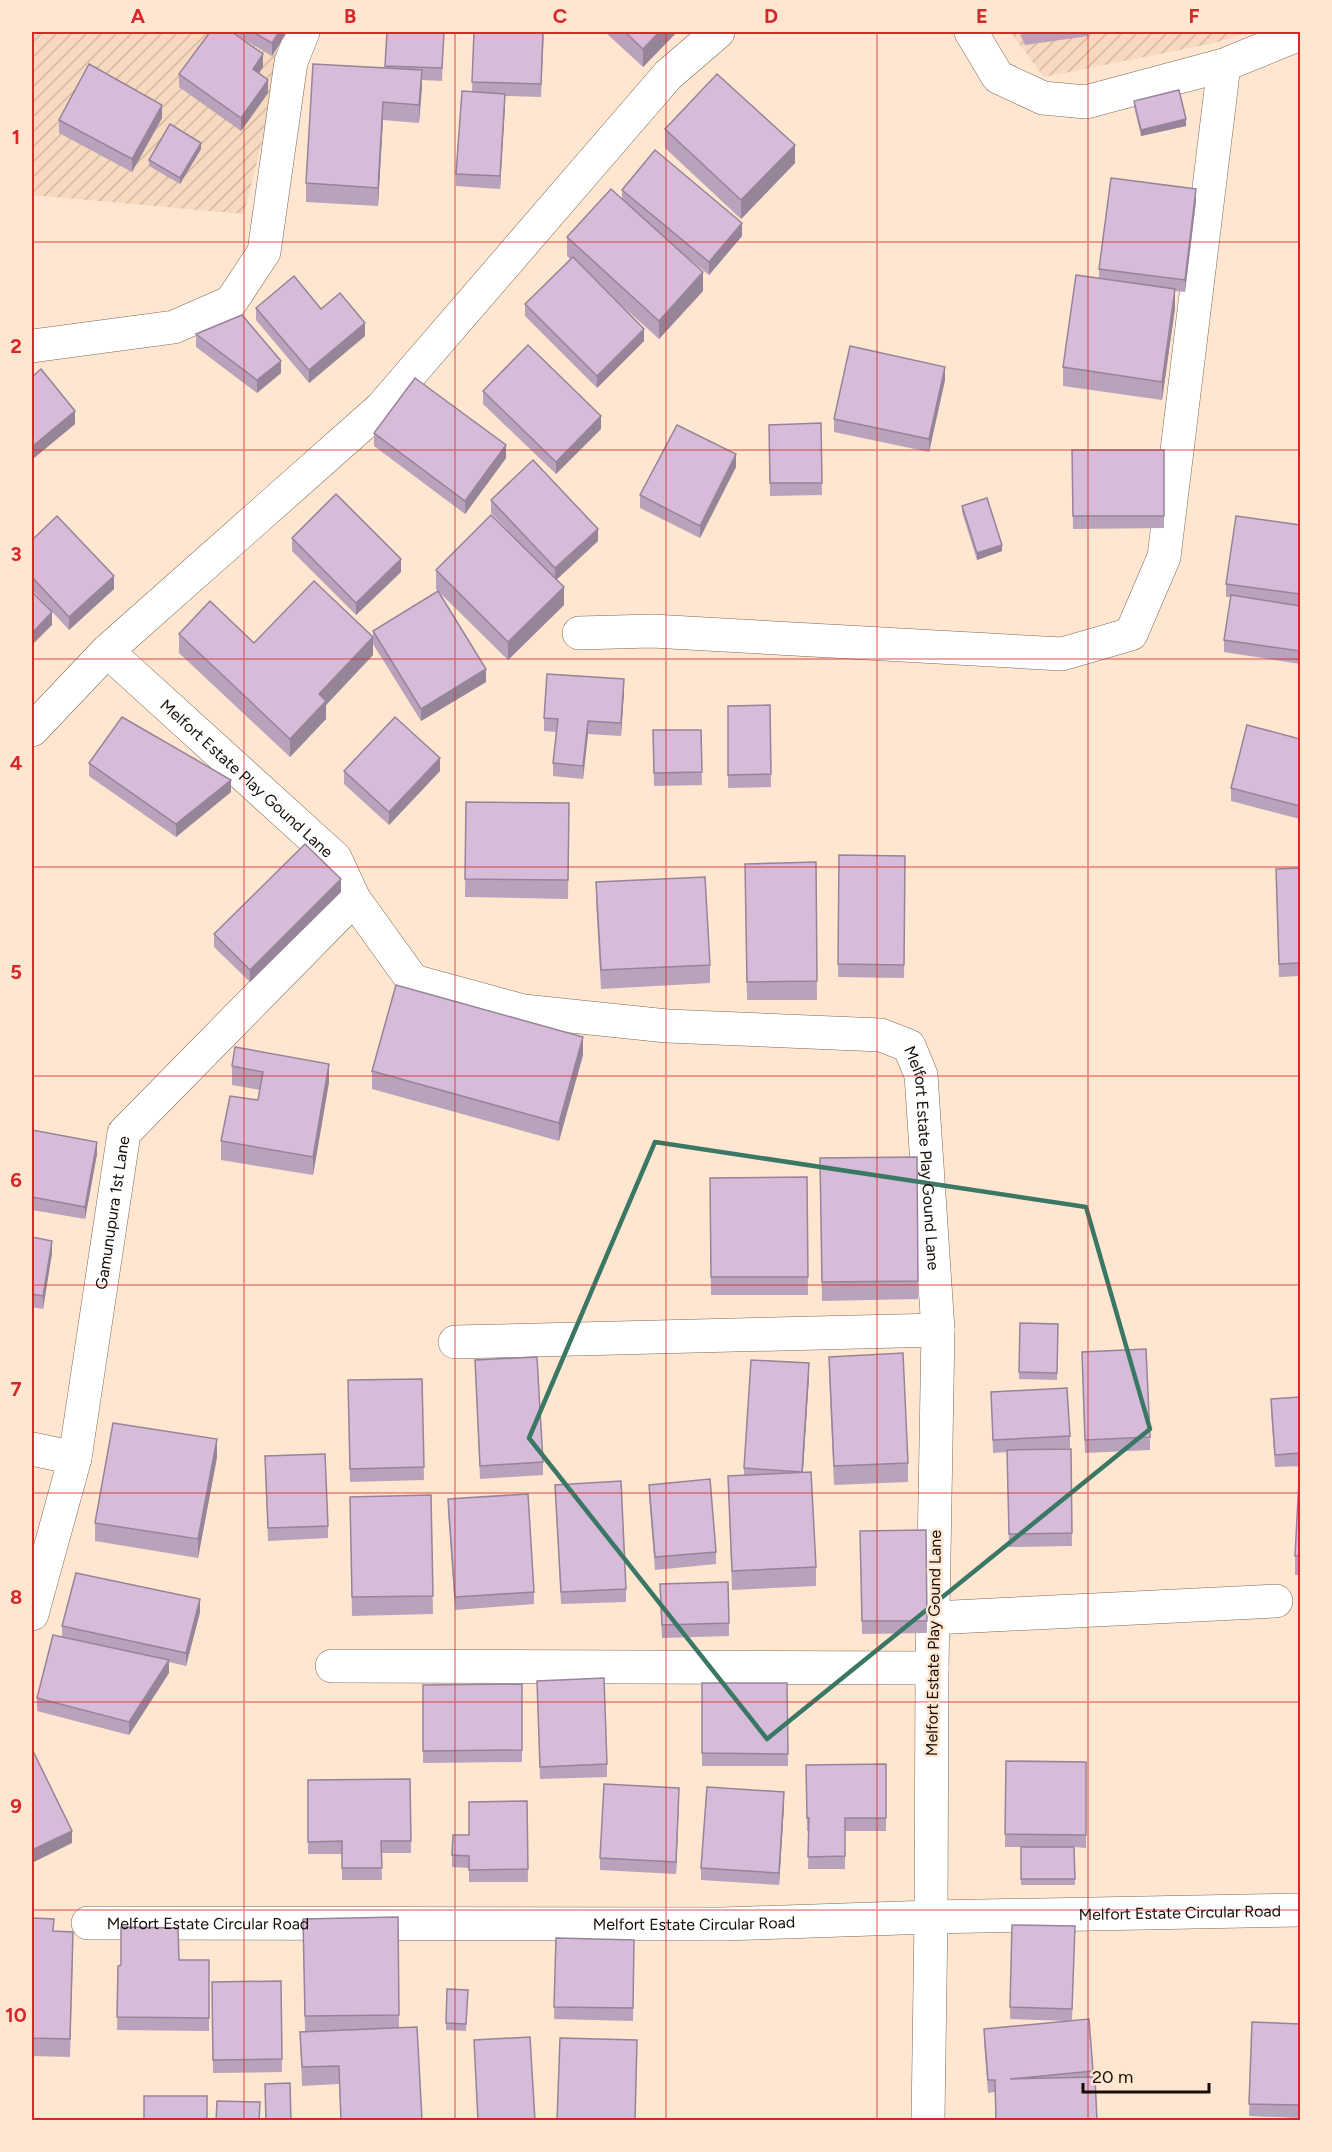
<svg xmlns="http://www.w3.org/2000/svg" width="1332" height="2152" font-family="Figtree,sans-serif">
<defs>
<pattern id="industrial-furrows" width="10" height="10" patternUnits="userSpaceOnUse" patternTransform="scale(1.5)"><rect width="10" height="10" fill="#f6d9be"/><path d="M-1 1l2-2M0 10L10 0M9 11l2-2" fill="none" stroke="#d2b9a2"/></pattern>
</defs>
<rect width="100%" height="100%" fill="#fee6d1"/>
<g fill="url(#industrial-furrows)">
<path d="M32,32H289L244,214L32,195Z"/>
<path d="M1010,32H1249L1214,43L1044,77Z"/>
</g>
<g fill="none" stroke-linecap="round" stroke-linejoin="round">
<g stroke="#7d6856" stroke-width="34">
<g id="minor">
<path d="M971,32L998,77L1043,98L1086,102L1224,65L1300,34"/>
<path d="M32,346L174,327L231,302L264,252L291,62L303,32"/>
<path d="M579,633L652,631L1062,654L1131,634L1164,557L1224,65"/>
<path id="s1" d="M107,651L335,858L354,899L413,981L523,1011L667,1026L881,1035L909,1046L921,1075L938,1330L932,1668L931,1917L928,2120"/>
<path d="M32,730L107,651L381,408L668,75L718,32"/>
<path d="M455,1342L938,1330"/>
<path d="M32,1449L75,1458"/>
<path id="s2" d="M32,1614L75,1458L124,1133L354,899"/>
<path d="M933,1618L1276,1601"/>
<path d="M332,1666L932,1668"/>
<path id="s3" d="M88,1923L723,1924L931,1917L1300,1910"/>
</g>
</g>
<use href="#minor" stroke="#fff" stroke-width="33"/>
</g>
<g fill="#b9a2bb">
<path d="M232,32H287L272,56Z"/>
<path d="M387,32H444L442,81L422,80L419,123L383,120L378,206L306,202V183L385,68Z"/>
<path d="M474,32H544L541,97L505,96L500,189L456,186V174L472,92Z"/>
<path d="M605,32H677L643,67Z"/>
<path d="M1019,32H1088V36L1025,45Z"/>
<path d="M263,67L259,73L268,93L241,131L179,87V74Z"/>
<path d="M1134,101L1186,126L1141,136L1134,107Z"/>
<path d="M162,118L132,172L59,133V120Z"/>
<path d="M665,129L795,163L741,219L665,148Z"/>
<path d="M201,149L180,184L149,166V160Z"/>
<path d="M622,190L742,236L709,275L682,253L703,291L659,339L619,303L644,341L597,388L525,316V304L570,259L567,256V237L622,198Z"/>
<path d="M1196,201L1185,292L1175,291V308L1162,400L1063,386V367L1099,279V269Z"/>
<path d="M256,308L321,309L365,336L309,383L256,320Z"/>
<path d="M196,334L281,373L257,393L196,347Z"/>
<path d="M32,377L75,424L34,458L32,456Z"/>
<path d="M945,380L929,452L834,432V419Z"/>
<path d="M483,391L601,429L556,474L483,404Z"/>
<path d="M821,423L822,495L770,496L769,425Z"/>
<path d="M374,433L506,458L465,514L374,446Z"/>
<path d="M1072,450H1164V528L1073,529Z"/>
<path d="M736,467L700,538L640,508V495Z"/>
<path d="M491,500L598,541L556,580L564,605L508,660L436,589V570L514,537L491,513Z"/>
<path d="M962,506L1002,551L977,560L962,512Z"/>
<path d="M1300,525V664L1224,652V640L1231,597H1226V584Z"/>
<path d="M292,538L401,572L356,615L292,551Z"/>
<path d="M32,540L114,589L69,630L32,590Z"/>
<path d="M373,631L486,682L421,721L373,644V655L326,705V719L290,757L179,653V634L254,643L373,637Z"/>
<path d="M624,691L621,736L588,734L583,779L553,776V763L556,732L544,731V718Z"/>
<path d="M770,705L771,787L728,788V706Z"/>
<path d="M653,730H701L702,785L654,786Z"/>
<path d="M1300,739V819L1231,801V788Z"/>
<path d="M89,763L231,792L176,837L89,776Z"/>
<path d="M344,771H440L389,825L344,784Z"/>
<path d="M466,802L569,803L568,899L465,897Z"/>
<path d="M839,855L905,856L904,978L838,977Z"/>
<path d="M816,862L817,1000H747L745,864Z"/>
<path d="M1300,868V976L1279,977L1276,869Z"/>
<path d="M596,882L710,965V983L601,989L596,901Z"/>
<path d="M341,892L250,982L214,947V934Z"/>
<path d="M583,1055L559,1141L372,1089V1071Z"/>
<path d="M232,1066L329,1082L313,1175L221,1160V1141L258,1100L260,1090L232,1085Z"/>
<path d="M32,1130L97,1154L85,1219L32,1210Z"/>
<path d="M917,1157L918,1299L822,1301L820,1158Z"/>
<path d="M807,1177L808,1295H711L710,1178Z"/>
<path d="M32,1237L52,1253L43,1309L32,1307Z"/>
<path d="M1020,1323L1058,1324L1057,1380L1019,1379Z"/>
<path d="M1082,1352L1150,1437V1450L1085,1453Z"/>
<path d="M829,1357L908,1463V1482L834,1485L829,1375Z"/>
<path d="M475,1360L543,1462V1475L480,1479Z"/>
<path d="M809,1376L803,1472L816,1567V1586L732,1590L728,1476L744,1475V1468Z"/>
<path d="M422,1379L424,1480L350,1482L348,1380Z"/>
<path d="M991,1392L1070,1436V1448L1051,1449H1071L1072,1546L1009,1547L1007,1452L993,1453Z"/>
<path d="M1300,1397V1575H1295V1556L1300,1466L1275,1467L1271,1411V1399Z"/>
<path d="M265,1456L328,1526V1538L268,1541Z"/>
<path d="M217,1457L198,1558L95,1541V1523Z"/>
<path d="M555,1485L626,1589V1602L561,1604Z"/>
<path d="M649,1485L716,1552V1564L655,1570L649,1497Z"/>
<path d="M431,1495L433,1614L352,1616L350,1497Z"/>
<path d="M448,1499L534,1592V1604L455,1610L448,1511Z"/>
<path d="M926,1530L927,1633L862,1634L860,1531Z"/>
<path d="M660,1596L729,1623V1636L662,1638Z"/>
<path d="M200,1612L186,1666L169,1662V1673L129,1735L37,1711V1698L62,1637V1626Z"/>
<path d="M537,1681L607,1764V1777L540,1779Z"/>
<path d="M702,1683H787L788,1766H702Z"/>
<path d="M522,1684V1762L423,1763V1685Z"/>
<path d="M1006,1761L1086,1762V1848L1074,1847L1075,1885H1021V1847H1071H1005Z"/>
<path d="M886,1764V1831H845V1869H808L809,1831H807L806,1765Z"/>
<path d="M410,1779L411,1853H381L382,1880H342V1854H308V1780Z"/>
<path d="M679,1800L676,1874L600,1870V1858Z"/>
<path d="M527,1801L528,1882H469V1868L452,1867V1855L469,1835Z"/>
<path d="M784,1805L779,1885L701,1880V1868Z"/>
<path d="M398,1917L399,2028L417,2027L422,2121H341L339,2084L302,2086L300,2032H305L303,1919Z"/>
<path d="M32,1918L54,1931L73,1950L70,2057L32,2056Z"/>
<path d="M1012,1925L1075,1926L1072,2021L1093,2071V2077L988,2093L984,2042V2029L1068,2021L1010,2019Z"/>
<path d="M556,1938L634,1940L633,2021L554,2019Z"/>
<path d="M179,1960H209V2031L117,2030L118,1966Z"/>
<path d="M281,1981L282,2072L213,2073L212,1982Z"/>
<path d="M468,1990L466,2031L446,2030V2023Z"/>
<path d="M1252,2022L1300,2024V2118L1249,2116Z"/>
</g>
<g fill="#968499">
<path d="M279,32H287L272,56V43Z"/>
<path d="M659,32H677L643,67V49Z"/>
<path d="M263,54V67L253,82V69Z"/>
<path d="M422,70V88L419,123V105Z"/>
<path d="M268,80V93L241,131V118Z"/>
<path d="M505,94V107L500,189V176Z"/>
<path d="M383,102V120L378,206V188Z"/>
<path d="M162,105V118L132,172V159Z"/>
<path d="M1186,119V126L1141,136V130Z"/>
<path d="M201,143V149L180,184V178Z"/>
<path d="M795,145V163L741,219V200Z"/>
<path d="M1196,189V201L1185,292V280Z"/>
<path d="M742,223V236L709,275V262Z"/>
<path d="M703,272V291L659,339V321Z"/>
<path d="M1175,289V308L1162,400V382Z"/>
<path d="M365,323V336L309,383V370Z"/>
<path d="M644,329V341L597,388V376Z"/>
<path d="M281,361V373L257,393V380Z"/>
<path d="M945,367V380L929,452V439Z"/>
<path d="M75,411V424L34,458V445Z"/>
<path d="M601,416V429L556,474V462Z"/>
<path d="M506,445V458L465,514V501Z"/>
<path d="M736,454V467L700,538V526Z"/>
<path d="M598,529V541L555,581V568Z"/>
<path d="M1002,545V551L977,560V553Z"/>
<path d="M401,559V572L356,615V603Z"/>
<path d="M114,576V589L69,630V617Z"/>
<path d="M564,587V605L508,660V642Z"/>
<path d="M52,612V625L32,645V633Z"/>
<path d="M373,637V655L326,705V719L290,757V739L319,694Z"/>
<path d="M486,669V682L421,721V709Z"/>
<path d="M624,679V691L621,736V723Z"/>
<path d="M588,721V734L583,779V766Z"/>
<path d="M440,758V771L389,825V812Z"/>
<path d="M231,780V792L176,837V824Z"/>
<path d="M341,879V892L250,982V970Z"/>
<path d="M583,1037V1055L559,1141V1123Z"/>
<path d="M329,1064V1082L313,1175V1157Z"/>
<path d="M97,1142V1154L85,1219V1207Z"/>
<path d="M52,1241V1253L43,1309V1296Z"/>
<path d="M809,1363V1376L802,1485V1472Z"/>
<path d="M217,1439V1457L198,1558V1539Z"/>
<path d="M200,1599V1612L186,1666V1653Z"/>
<path d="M169,1660V1673L129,1735V1722Z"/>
<path d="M679,1788V1800L676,1874V1862Z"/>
<path d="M784,1792V1805L779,1885V1873Z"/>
<path d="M72,1831V1843L32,1863V1850Z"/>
</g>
<g fill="#d7bcda" stroke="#968499" stroke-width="1.5">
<path d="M210,32H232L263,54L253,69L268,80L241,118L179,74Z"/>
<path d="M253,32H279L272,43Z"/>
<path d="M387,32H444L442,68L385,66Z"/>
<path d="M474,32H543L541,84L472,82Z"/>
<path d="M625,32H659L643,49Z"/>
<path d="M89,64L162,105L132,159L59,120Z"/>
<path d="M313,64L422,70L419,105L383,102L378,188L306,183Z"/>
<path d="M717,74L795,145L741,200L665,129Z"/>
<path d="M1179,90L1186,119L1141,130L1134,101Z"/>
<path d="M462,91L505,94L500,176L456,174Z"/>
<path d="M170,124L201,143L180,178L149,160Z"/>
<path d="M655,150L742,223L709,262L622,190Z"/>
<path d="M1111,178L1196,189L1185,280L1099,269Z"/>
<path d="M611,189L703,272L659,321L567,237Z"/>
<path d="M573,257L644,329L597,376L525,304Z"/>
<path d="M1076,275L1175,289L1162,382L1063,367Z"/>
<path d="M294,276L321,309L340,293L365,323L309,370L256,308Z"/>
<path d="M242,315L281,361L257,380L196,334Z"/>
<path d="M528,345L601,416L556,462L483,391Z"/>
<path d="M850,346L945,367L929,439L834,419Z"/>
<path d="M41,369L75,411L34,445L32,443V377Z"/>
<path d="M415,378L506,445L465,501L374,433Z"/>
<path d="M821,423L822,483H770L769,425Z"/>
<path d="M677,425L736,454L700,526L640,495Z"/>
<path d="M1072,450H1164V516H1073Z"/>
<path d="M533,460L598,529L555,568L491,500Z"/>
<path d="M336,494L401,559L356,603L292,538Z"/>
<path d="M987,498L1002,545L977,553L962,506Z"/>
<path d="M491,515L564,587L508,642L436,570Z"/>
<path d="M57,516L114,576L69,617L32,577V540Z"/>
<path d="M1236,516L1300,525V594L1226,584Z"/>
<path d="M314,581L373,637L319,694L326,701L290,739L179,634L210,601L254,643Z"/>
<path d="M438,591L486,669L421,709L373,631Z"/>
<path d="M32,592L52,612L32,633Z"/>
<path d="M1231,595L1300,606V651L1224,640Z"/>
<path d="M547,674L624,679L621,723L588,721L583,766L553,763L558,719L544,718Z"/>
<path d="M770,705L771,774L728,775V706Z"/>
<path d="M122,717L231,780L176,824L89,763Z"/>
<path d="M395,717L440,758L389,812L344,771Z"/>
<path d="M1247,725L1300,739V806L1231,788Z"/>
<path d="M653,730H701L702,772L654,773Z"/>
<path d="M466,802L569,803L568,880L465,879Z"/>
<path d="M305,844L341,879L250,970L214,934Z"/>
<path d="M839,855L905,856L904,965L838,964Z"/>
<path d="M816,862L817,981L747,982L745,864Z"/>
<path d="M1300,868V963L1279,964L1276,869Z"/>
<path d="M705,877L710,965L601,970L596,882Z"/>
<path d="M396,985L583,1037L559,1123L372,1071Z"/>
<path d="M235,1047L329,1064L313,1157L221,1141L230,1096L258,1100L263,1072L232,1066Z"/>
<path d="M32,1130L97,1142L85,1207L32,1197Z"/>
<path d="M917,1157L918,1281L822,1282L820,1158Z"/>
<path d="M807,1177L808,1277H711L710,1178Z"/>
<path d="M32,1237L52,1241L43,1296L32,1294Z"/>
<path d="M1020,1323L1058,1324L1057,1373L1019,1372Z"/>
<path d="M1146,1349L1150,1437L1085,1440L1082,1352Z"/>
<path d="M903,1353L908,1463L834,1466L829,1357Z"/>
<path d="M537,1357L543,1462L480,1466L475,1360Z"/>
<path d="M751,1360L809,1363L802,1472L744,1468Z"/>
<path d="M422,1379L424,1467L350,1469L348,1380Z"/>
<path d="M1067,1388L1070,1436L993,1440L991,1392Z"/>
<path d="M1300,1397V1453L1275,1455L1271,1399Z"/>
<path d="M113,1423L217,1439L198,1539L95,1523Z"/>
<path d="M1071,1449L1072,1533L1009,1534L1007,1450Z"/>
<path d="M325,1454L328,1526L268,1528L265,1456Z"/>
<path d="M1300,1461V1556H1295Z"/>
<path d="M811,1472L816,1567L732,1571L728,1476Z"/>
<path d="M710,1479L716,1552L655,1557L649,1485Z"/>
<path d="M621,1481L626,1589L561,1592L555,1485Z"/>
<path d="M528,1494L534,1592L455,1597L448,1499Z"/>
<path d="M431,1495L433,1596L352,1597L350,1497Z"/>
<path d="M926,1530L927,1621H862L860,1531Z"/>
<path d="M76,1573L200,1599L186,1653L62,1626Z"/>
<path d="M728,1582L729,1623L662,1625L660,1584Z"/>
<path d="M53,1635L169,1660L129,1722L37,1698Z"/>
<path d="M604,1678L607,1764L540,1767L537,1681Z"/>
<path d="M702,1683H787L788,1754L702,1753Z"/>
<path d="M522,1684V1750L423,1751V1685Z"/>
<path d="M32,1749L72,1831L32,1850Z"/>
<path d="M1006,1761L1086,1762V1835L1005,1834Z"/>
<path d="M886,1764V1818H845V1856L808,1857L809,1818H807L806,1765Z"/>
<path d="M410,1779L411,1841H381L382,1868H342V1841L308,1842V1780Z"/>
<path d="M604,1784L679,1788L676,1862L600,1858Z"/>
<path d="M707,1787L784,1792L779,1873L701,1868Z"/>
<path d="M527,1801L528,1869L469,1870V1856L452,1855L453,1835H469V1802Z"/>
<path d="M1021,1847H1074L1075,1879H1021Z"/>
<path d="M398,1917L399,2015L305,2016L303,1919Z"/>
<path d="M32,1918L54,1919L53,1931L73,1932L70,2039L32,2038Z"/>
<path d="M1012,1925L1075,1926L1072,2009L1010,2007Z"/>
<path d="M121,1927L178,1928L179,1960H209V2018L117,2017L118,1966L121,1965Z"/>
<path d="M556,1938L634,1940L633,2008L554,2007Z"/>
<path d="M281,1981L282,2059L213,2060L212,1982Z"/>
<path d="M447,1989L468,1990L466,2024L446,2023Z"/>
<path d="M1089,2019L1093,2071L1010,2079L1095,2077L1097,2121H996L995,2080H988L984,2029Z"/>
<path d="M1252,2022L1300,2024V2105L1249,2104Z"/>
<path d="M417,2027L422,2120L341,2121L339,2066L302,2067L300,2032Z"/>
<path d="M530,2037L535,2121H478L474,2040Z"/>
<path d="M560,2038L637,2040L635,2121H557Z"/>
<path d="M290,2083L291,2121H266L265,2084Z"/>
<rect x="144" y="2096" width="63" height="25"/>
<path d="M217,2101L260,2102L259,2121H216Z"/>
</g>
<path fill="none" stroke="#3a7865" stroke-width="4.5" stroke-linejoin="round" d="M655,1142L1086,1207L1150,1429L767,1739L529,1438Z"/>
<path fill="none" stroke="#d62828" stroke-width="1.5" stroke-opacity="0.55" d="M244,32V2120M455,32V2120M666,32V2120M877,32V2120M1088,32V2120M32,242H1300M32,450H1300M32,659H1300M32,867H1300M32,1076H1300M32,1285H1300M32,1493H1300M32,1702H1300M32,1910H1300"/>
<g text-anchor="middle" stroke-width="5" stroke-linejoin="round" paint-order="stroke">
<g font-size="16" fill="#160e07" stroke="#fee6d1">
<text dy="6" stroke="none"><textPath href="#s1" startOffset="189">Melfort Estate Play Gound Lane</textPath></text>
<text dy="6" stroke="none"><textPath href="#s1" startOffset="1071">Melfort Estate Play Gound Lane</textPath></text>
<text dy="6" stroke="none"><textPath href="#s2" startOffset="410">Gamunupura 1st Lane</textPath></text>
<text transform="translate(933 1643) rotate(-89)" y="6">Melfort Estate Play Gound Lane</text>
<text dy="6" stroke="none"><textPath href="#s3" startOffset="1092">Melfort Estate Circular Road</textPath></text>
<text dy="6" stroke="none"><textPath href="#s3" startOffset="606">Melfort Estate Circular Road</textPath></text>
<text dy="6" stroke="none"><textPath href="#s3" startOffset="120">Melfort Estate Circular Road</textPath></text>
</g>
</g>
<rect width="1332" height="2152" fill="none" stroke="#fee6d1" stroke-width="66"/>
<path d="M1083 2083v9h126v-9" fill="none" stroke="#160e07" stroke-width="3"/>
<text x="1092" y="2083" font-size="18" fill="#160e07" stroke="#fee6d1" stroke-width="4.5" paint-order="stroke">20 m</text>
<rect x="33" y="33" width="1266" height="2086" fill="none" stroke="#d62828" stroke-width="2"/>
<g font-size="20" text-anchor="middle" font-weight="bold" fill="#d62828">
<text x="138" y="23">A</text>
<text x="350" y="23">B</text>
<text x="560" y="23">C</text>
<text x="771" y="23">D</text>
<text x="982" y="23">E</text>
<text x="1194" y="23">F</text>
<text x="16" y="144">1</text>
<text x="16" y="353">2</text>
<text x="16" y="561">3</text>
<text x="16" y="770">4</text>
<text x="16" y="979">5</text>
<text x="16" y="1187">6</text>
<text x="16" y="1396">7</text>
<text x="16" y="1604">8</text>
<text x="16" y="1813">9</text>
<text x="16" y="2022">10</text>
</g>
</svg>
